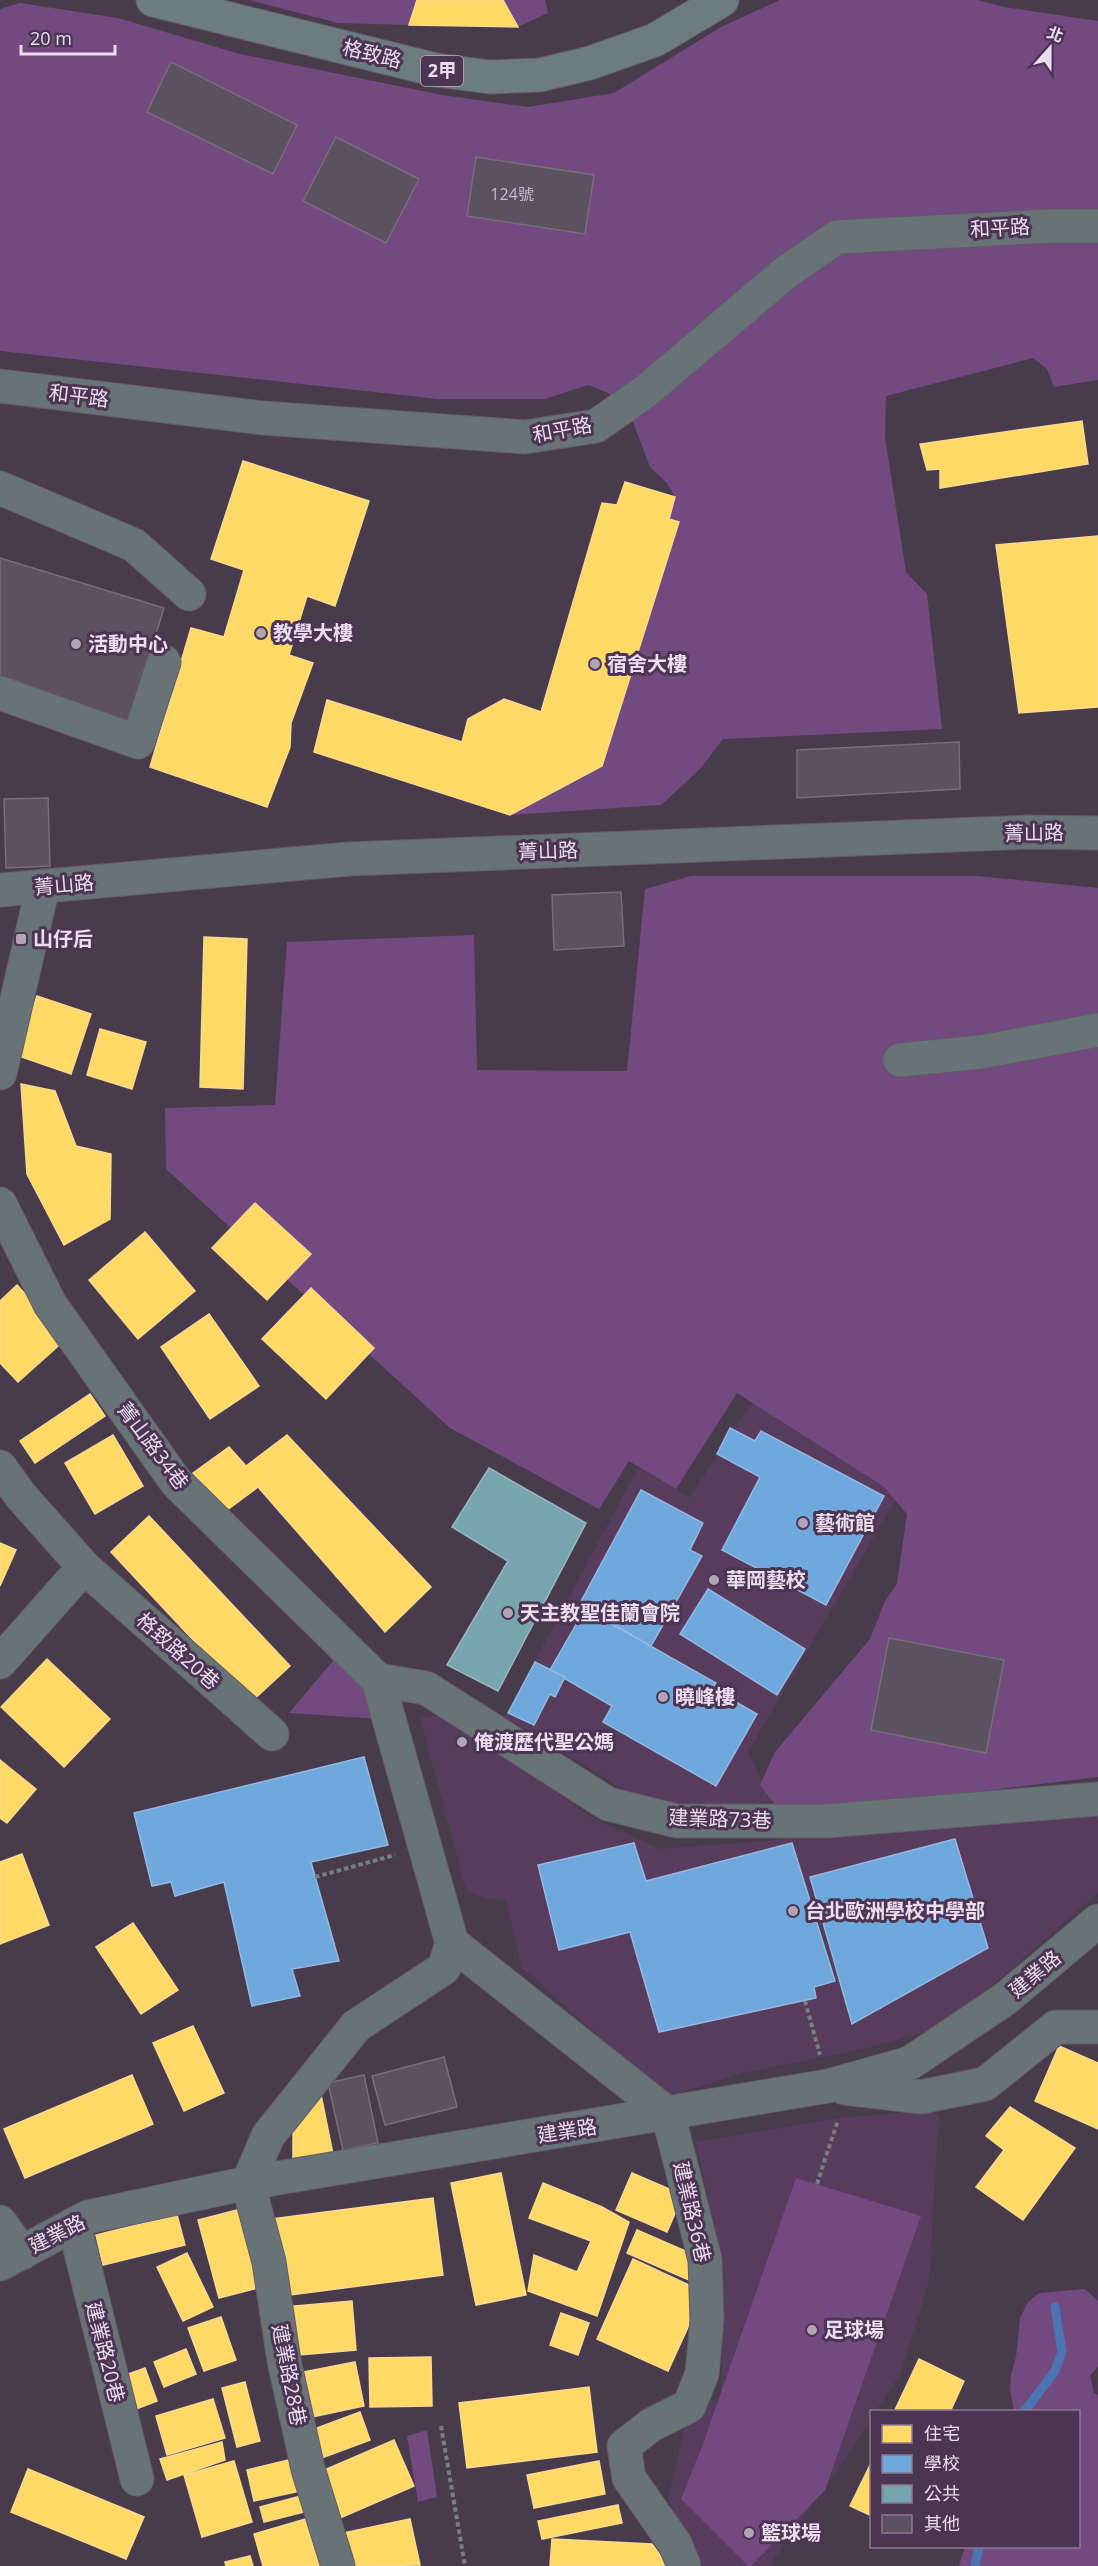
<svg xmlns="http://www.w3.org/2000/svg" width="1098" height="2566" font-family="'Open Sans','Noto Sans TC',sans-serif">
<rect width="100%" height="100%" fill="#483c4c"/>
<g fill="#573c5e">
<path d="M762,1387L907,1480L748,1752L772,1801L664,1814L505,1717L638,1468L690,1497Z"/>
<path d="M445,1715L593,1818L660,1849L1098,1815V1893L974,2001L925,2032L863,2049L743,2073L667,2097L521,1967L506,1900L484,1898L466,1890L420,1718Z"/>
<path d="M927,2111L939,2115L929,2282L901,2373L876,2411L872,2412L871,2419L856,2443L769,2566H702L668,2500L689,2406L722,2398V2265L696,2142L838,2118Z"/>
</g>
<g fill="#734a7f">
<path d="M249,0H417L409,25L338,23Z"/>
<path d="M503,0H545L548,13L518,27Z"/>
<path d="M780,0H978L1004,7L1098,21V380L1054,387L1047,369L1033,358L886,396L885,438L906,572L927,594L942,729L723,739L700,769L661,805L510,815L602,766L679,522L669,519L675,497L667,483L650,467L630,414L608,393L588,385L545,399H438L0,351V9L20,3L118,18L240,54L442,95L528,107L614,93L721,27Z"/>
<path d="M691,876H977L1098,888V1777L783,1815L760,1785L775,1752L870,1639L885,1601L897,1584L907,1514L883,1486L737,1393L676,1489L629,1461L599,1509L450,1428L166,1169L165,1108L275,1105L287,942L474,935L477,1070L627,1071L645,889Z"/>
<path d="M338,1655L372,1683L381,1719L289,1713Z"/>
<path d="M796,2178L921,2216L825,2490L751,2566H748L681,2499L703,2444Z"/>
<path d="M1085,2289L1098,2301V2366L1090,2376L1094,2393L1098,2395V2566H959L965,2547L1078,2546V2412L1014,2411L1010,2389L1011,2375L1016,2357L1020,2318L1028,2302L1039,2293Z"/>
<path d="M427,2430L437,2497L418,2502L407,2436Z"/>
</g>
<g fill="#ffd966" stroke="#f9da8f" stroke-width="1.5">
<path d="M417,0H503L518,27L409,25Z"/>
<path d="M1082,421L1088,464L940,488V469L927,470L920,444Z"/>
<path d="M243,461L369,501L335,606L307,596L289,655L313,663L291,723L290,747L267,807L150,767L191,628L224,637L244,570L211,559Z"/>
<path d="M625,482L675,497L669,519L679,522L602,766L510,815L314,752L327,700L462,742L468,719L504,699L541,712L602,503L617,505Z"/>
<path d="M1098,536V707L1019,713L996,545Z"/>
<path d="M204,937L247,939L243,1089L200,1087Z"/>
<path d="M37,996L91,1014L71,1074L16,1055Z"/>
<path d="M100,1029L146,1042L132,1089L87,1075Z"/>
<path d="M21,1084L55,1091L76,1146L111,1154L110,1219L64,1245L27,1174Z"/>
<path d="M255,1203L311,1254L267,1300L212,1248Z"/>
<path d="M145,1232L195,1291L138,1339L89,1280Z"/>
<path d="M17,1285L66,1339L18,1382L0,1363V1301Z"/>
<path d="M311,1288L374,1348L326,1399L262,1339Z"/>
<path d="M209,1314L259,1386L210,1419L161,1347Z"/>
<path d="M90,1394L105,1416L35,1463L20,1441Z"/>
<path d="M113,1435L143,1486L95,1514L65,1463Z"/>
<path d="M287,1435L431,1587L385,1632L258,1487L227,1510L193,1473L229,1447L246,1466Z"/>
<path d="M149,1516L290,1666L251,1702L111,1552Z"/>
<path d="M0,1543L16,1550L0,1586Z"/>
<path d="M47,1659L110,1719L64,1767L1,1707Z"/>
<path d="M0,1760L36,1789L7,1823L0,1818Z"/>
<path d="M22,1854L49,1925L0,1944V1862Z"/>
<path d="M133,1923L178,1990L141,2014L96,1947Z"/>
<path d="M193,2026L224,2093L184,2111L153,2043Z"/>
<path d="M1059,2046L1098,2063V2129L1035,2101Z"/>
<path d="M132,2075L153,2124L25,2178L4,2129Z"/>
<path d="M321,2095L334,2159L293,2164V2119Z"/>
<path d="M1010,2107L1075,2148L1023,2220L976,2187L1004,2150L986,2136Z"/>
<path d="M501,2173L526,2295L476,2305L451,2183Z"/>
<path d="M632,2173L683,2195L667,2232L616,2210Z"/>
<path d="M543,2183L602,2207L629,2222L597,2316L528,2291L534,2255L577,2272L591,2241L529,2218Z"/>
<path d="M433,2198L443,2275L283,2296L272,2219Z"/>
<path d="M241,2209L262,2287L219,2298L198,2220Z"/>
<path d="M177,2215L185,2245L103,2265L96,2235Z"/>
<path d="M637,2230L699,2257L689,2280L627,2253Z"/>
<path d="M187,2253L213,2307L183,2321L157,2267Z"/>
<path d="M633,2259L704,2292L668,2371L597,2339Z"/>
<path d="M352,2301L356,2350L288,2356L284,2307Z"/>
<path d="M561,2313L589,2323L578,2355L550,2345Z"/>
<path d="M221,2317L236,2360L204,2371L188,2328Z"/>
<path d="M186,2349L196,2374L164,2387L154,2362Z"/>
<path d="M431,2357L432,2406L370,2407L369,2358Z"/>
<path d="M919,2359L964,2381L950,2412H894Z"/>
<path d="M355,2362L364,2406L307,2418L298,2373Z"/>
<path d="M145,2368L157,2401L136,2409L123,2376Z"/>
<path d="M245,2382L260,2441L237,2447L222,2388Z"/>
<path d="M589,2387L597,2452L467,2468L459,2403Z"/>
<path d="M213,2399L225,2438L167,2455L156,2416Z"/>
<path d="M360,2412L370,2440L319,2459L309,2431Z"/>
<path d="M394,2440L414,2486L340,2518L320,2472Z"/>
<path d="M222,2442L225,2460L167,2480L160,2459Z"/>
<path d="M297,2458L305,2490L254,2501L247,2470Z"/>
<path d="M234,2461L252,2522L202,2537L184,2475Z"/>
<path d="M599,2461L605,2494L534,2508L527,2475Z"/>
<path d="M872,2461V2516L850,2506Z"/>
<path d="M28,2469L144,2517L126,2559L11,2512Z"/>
<path d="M308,2494L312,2510L264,2522L260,2507Z"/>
<path d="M618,2505L622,2523L542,2539L538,2521Z"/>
<path d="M309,2518L323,2566H263L254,2534Z"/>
<path d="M410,2519L420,2565L350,2566L343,2533Z"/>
<path d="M552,2539L652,2544L668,2566H550Z"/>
<path d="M250,2556L253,2566H226L225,2562Z"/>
</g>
<g fill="#6fa8dc" stroke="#94b8e2" stroke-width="1.5">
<path d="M730,1428L755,1441L761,1431L884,1496L826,1605L722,1550L760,1477L717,1454Z"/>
<path d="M641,1490L703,1523L690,1550L702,1556L651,1646L579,1605Z"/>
<path d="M708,1589L805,1649L777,1695L680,1634Z"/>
<path d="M585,1609L716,1683L713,1689L757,1714L716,1786L603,1722L612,1706L550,1670Z"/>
<path d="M535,1662L565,1677L555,1697L550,1694L534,1725L508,1713Z"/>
<path d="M364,1757L388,1845L311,1862L339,1961L292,1969L300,1996L252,2006L224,1882L175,1896L171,1882L152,1886L134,1813Z"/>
<path d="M955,1839L988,1948L852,2024L810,1877Z"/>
<path d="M634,1843L646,1881L792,1843L835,1981L814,1987L816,1998L659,2032L630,1932L559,1950L538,1865Z"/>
</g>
<path fill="#76a5af" stroke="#99b6c2" stroke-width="1.5" d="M489,1468L586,1523L498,1691L447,1665L508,1561L452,1527Z"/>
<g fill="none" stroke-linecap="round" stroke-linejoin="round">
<g stroke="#4d74b2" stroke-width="9">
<path d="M1024,2412L1055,2371L1062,2352L1055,2307"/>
<path d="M975,2566L979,2546"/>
</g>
</g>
<g fill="#5c5160" stroke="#786d7b" stroke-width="1.5">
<path d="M171,62L297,125L273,174L147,112Z"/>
<path d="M336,137L419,179L386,243L303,201Z"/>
<path d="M476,157L594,175L585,234L467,216Z"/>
<path d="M0,558L164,608L129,721L0,681Z"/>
<path d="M959,742L960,789L797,798V750Z"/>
<path d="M48,798L50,866L6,868L4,799Z"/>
<path d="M621,892L624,946L554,950L552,895Z"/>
<path d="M889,1638L1004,1660L986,1753L871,1730Z"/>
<path d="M444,2057L457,2107L385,2125L372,2076Z"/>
<path d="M364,2075L378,2143L343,2150L328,2083Z"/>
</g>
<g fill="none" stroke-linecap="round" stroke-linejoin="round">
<g stroke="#655a68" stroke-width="35">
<g id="minor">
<path d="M0,386L263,418L525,437L596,426L646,391L785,273L837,237L1051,226H1098"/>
<path d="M0,488L134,545L189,594"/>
<path d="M0,693L138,742L164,662"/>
<path d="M0,890L349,859L1030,832L1098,833"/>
<path d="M900,1060L981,1052L1098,1030"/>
<path d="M0,1073L43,886"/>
<path d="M0,1204L50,1304L176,1482L378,1680L452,1943L444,1968L356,2026L268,2136L248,2183L269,2262L284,2361L308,2469L338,2566"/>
<path d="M0,1467L21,1496L84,1567"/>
<path d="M0,1662L84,1567L272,1734"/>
<path d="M378,1680L426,1688L608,1804L677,1821H827L1098,1799"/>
<path d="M452,1943L668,2114L705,2260L707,2320L702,2374L689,2406L651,2425L624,2446L629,2478L675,2544L684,2566"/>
<path d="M845,2088L921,2097L985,2084L1056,2027H1098"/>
<path d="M0,2222L22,2253"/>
<path d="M74,2224L137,2479"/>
<path d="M0,2264L88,2217L248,2183L828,2086L910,2063L1005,1999L1098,1921"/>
</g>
</g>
<g stroke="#655a68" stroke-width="35">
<path id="major" d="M153,0L436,70L490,77L540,75L590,63L655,40L722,0"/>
</g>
<g stroke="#787d83" stroke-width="4" stroke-dasharray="4.5 3" stroke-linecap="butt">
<path d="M315,1877L395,1855"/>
<path d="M805,2001L820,2055"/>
<path d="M817,2184L838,2120"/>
<path d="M441,2426L465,2566"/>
</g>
<use href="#minor" stroke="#677376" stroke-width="33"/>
<use href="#major" stroke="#6d7c81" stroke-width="33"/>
</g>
<g fill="#b2a4b6" stroke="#4c3553" stroke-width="2">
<circle cx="261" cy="633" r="6"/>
<circle cx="76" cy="644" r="6"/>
<circle cx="595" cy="664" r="6"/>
<rect x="15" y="933" width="12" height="12" rx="3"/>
<circle cx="803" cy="1523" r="6"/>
<circle cx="714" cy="1580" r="6"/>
<circle cx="508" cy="1613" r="6"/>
<circle cx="663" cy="1697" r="6"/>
<circle cx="462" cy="1742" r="6"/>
<circle cx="793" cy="1911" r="6"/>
<circle cx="812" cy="2330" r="6"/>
<circle cx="749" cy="2533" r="6"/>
</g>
<g text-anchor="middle" stroke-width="6" stroke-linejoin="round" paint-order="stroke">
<g font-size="16" fill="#c7b9cb">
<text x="512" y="200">124號</text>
</g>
<rect fill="#4c3553" stroke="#bbaac0" stroke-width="1.5" x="421" y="56" width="42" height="30" rx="4.5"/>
<g font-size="18" font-weight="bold" fill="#ebdcef">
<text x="442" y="77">2甲</text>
</g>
<g font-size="20" fill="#ebdcef" stroke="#4c3553">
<text transform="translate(372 54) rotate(14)" y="7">格致路</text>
<text transform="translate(1000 228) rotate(-3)" y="7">和平路</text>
<text transform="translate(79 396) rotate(7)" y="7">和平路</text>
<text transform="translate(562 430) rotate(-11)" y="7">和平路</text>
<text transform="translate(1034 833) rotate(-1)" y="7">菁山路</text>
<text transform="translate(548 851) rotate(-2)" y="7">菁山路</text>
<text transform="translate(64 885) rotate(-5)" y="7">菁山路</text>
<text transform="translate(153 1446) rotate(53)" y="7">菁山路34巷</text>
<text transform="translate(178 1651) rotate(42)" y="7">格致路20巷</text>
<text transform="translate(720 1819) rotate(2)" y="7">建業路73巷</text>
<text transform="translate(1035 1974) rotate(-40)" y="7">建業路</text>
<text transform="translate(567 2131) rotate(-9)" y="7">建業路</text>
<text transform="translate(692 2212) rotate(77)" y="7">建業路36巷</text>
<text transform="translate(57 2234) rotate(-27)" y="7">建業路</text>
<text transform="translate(105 2352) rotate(76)" y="7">建業路20巷</text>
<text transform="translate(289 2375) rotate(79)" y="7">建業路28巷</text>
</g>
<g font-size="20" font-weight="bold" fill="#ebdcef" stroke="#4c3553" text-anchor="start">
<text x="273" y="640">教學大樓</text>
<text x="88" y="651">活動中心</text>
<text x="607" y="671">宿舍大樓</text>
<text x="33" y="946">山仔后</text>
<text x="815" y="1530">藝術館</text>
<text x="726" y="1587">華岡藝校</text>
<text x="520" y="1620">天主教聖佳蘭會院</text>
<text x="675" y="1704">曉峰樓</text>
<text x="474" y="1749">俺渡歷代聖公媽</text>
<text x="805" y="1918">台北歐洲學校中學部</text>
<text x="824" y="2337">足球場</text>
<text x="761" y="2540">籃球場</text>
</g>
</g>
<rect x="870" y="2410" width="210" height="138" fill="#4c3553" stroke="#8c7891" stroke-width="1.5"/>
<rect x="882" y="2425" width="30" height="18" fill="#ffd966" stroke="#8c7891" stroke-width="1.5"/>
<text x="924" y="2440" font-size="18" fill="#ebdcef">住宅</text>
<rect x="882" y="2455" width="30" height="18" fill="#6fa8dc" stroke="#8c7891" stroke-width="1.5"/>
<text x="924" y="2470" font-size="18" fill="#ebdcef">學校</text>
<rect x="882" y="2485" width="30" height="18" fill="#76a5af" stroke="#8c7891" stroke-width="1.5"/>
<text x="924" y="2500" font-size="18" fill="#ebdcef">公共</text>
<rect x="882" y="2515" width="30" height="18" fill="#5c5160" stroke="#8c7891" stroke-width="1.5"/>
<text x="924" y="2530" font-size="18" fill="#ebdcef">其他</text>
<g transform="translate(1050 48) rotate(21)" stroke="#4c3553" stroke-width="4.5" paint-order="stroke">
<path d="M0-4.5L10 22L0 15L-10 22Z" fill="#ebdcef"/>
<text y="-9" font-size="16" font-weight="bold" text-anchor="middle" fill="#ebdcef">北</text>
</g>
<path d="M21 45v9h94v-9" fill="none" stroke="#ebdcef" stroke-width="3"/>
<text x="30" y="45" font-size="18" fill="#ebdcef" stroke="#4c3553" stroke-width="4.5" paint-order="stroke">20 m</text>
</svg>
